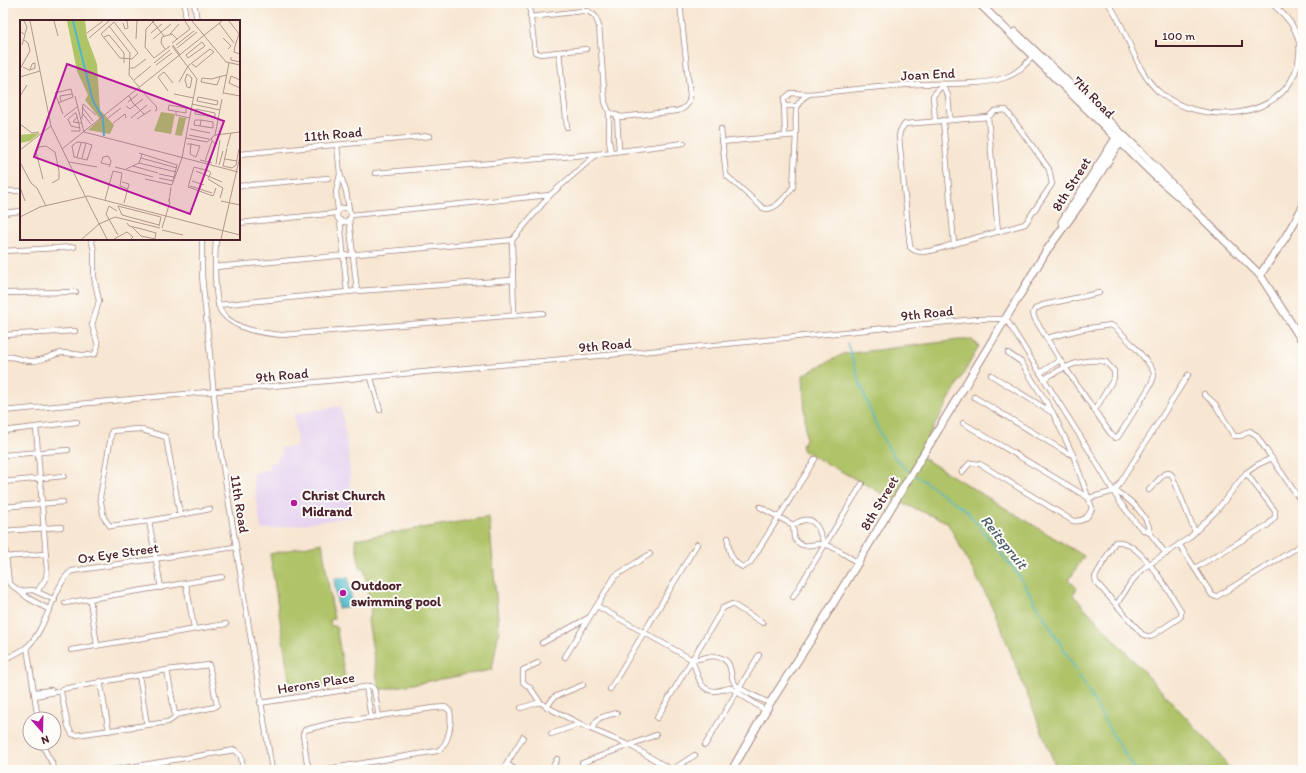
<svg xmlns="http://www.w3.org/2000/svg" width="1306" height="773" font-family="Itim,sans-serif">
<rect width="100%" height="100%" fill="#fdfcf7"/>
<filter id="ink" filterUnits="userSpaceOnUse"><feTurbulence type="fractalNoise" baseFrequency=".025" numOctaves="2"/><feDisplacementMap in="SourceGraphic" scale="8" xChannelSelector="R" yChannelSelector="G"/><feConvolveMatrix kernelMatrix="1 2 1 2 8 2 1 2 1" color-interpolation-filters="sRGB"/></filter>
<filter id="wash" filterUnits="userSpaceOnUse"><feTurbulence type="fractalNoise" baseFrequency=".012" numOctaves="4" result="noise"/><feDisplacementMap in="SourceGraphic" scale="16" xChannelSelector="R" yChannelSelector="G"/><feGaussianBlur stdDeviation="0.9" result="paint"/><feColorMatrix in="noise" values="0 0 0 0 0 0 0 0 0 0 0 0 0 0 0 0 0 1.4 0 .05"/><feComposite in="paint" operator="in"/></filter>
<g filter="url(#wash)">
<rect width="100%" height="100%" fill="#f7e6d1"/>
<path fill="#e6d2f0" d="M341,406L349,458L352,517L261,530L253,473L269,469V463L277,462L278,456L282,455L281,448L297,446L294,414Z"/>
<g fill="#afc367" stroke="#7c7149">
<path d="M960,340H972L979,346L918,455L1084,556L1069,580L1077,588L1073,595L1216,750L1230,770H1057L994,610L947,522L892,499L802,450V445L806,439L803,375L843,354Z"/>
<path d="M489,517L499,630L492,670L379,690L368,620L371,610L364,568H360L355,539Z"/>
<path d="M322,543L334,619L330,620L331,626H336L346,683L291,693L270,554Z"/>
</g>
<path fill="#4dbac8" stroke="#4c6c7a" d="M348,577L353,606L338,608L334,579Z"/>
<g fill="none" stroke-linecap="round" stroke-linejoin="round">
<g stroke="#4dbac8" stroke-width="1.5">
<path d="M847,343C860,379 877,450 910,472"/>
<path d="M915,475L966,510L1018,574L1075,668L1115,739L1136,770"/>
</g>
</g>
</g>
<g filter="url(#ink)">
<g fill="none" stroke-linecap="round" stroke-linejoin="round">
<g stroke="#a0827e" stroke-width="6">
<g id="street">
<path d="M194,3L197,21"/>
<path d="M529,3L535,52L540,54L586,49"/>
<path d="M1108,3C1129,30 1133,69 1159,92C1199,126 1285,122 1298,63C1301,50 1300,38 1293,27C1288,17 1279,10 1271,3"/>
<path d="M530,17L582,11H588L595,16L599,26L605,102L609,112L621,117L677,111C685,109 689,105 690,96L680,3"/>
<path d="M185,21V3"/>
<path d="M559,52L567,127"/>
<path d="M942,85L948,95L950,119"/>
<path d="M784,106H797"/>
<path d="M609,112V141L611,152"/>
<path d="M617,116L619,151"/>
<path d="M988,117L998,232"/>
<path d="M935,120L933,96L942,85"/>
<path d="M943,120L954,244L1025,224L1052,184L1049,169L1006,110L995,111L988,117L905,124L900,131L899,137L910,247C920,258 942,247 954,244"/>
<path d="M721,129L726,175L763,208C774,213 787,195 793,187L796,135L722,142"/>
<path d="M785,135L784,99L791,93L809,94C847,90 884,86 922,84C949,83 978,86 1004,78C1017,74 1026,64 1035,54"/>
<path d="M796,135C796,117 792,103 809,94"/>
<path d="M337,145L340,174L336,192L338,210"/>
<path d="M239,154L430,136"/>
<path d="M375,173L597,154L684,143"/>
<path d="M340,174L346,191L349,209"/>
<path d="M239,186L328,178"/>
<path d="M3,191H21"/>
<circle cx="344" cy="215" r="7"/>
<path d="M3,213L21,211"/>
<path d="M351,215L550,195"/>
<path d="M349,219L357,291"/>
<path d="M340,220L347,292"/>
<path d="M239,223L337,213"/>
<path d="M202,239V276L218,435L272,770"/>
<path d="M216,239C215,254 213,301 222,313C235,330 262,333 282,335L543,313"/>
<path d="M3,251L74,247"/>
<path d="M215,267L512,240"/>
<path d="M3,293L76,292"/>
<path d="M218,305L357,291L512,280"/>
<path d="M514,315L512,240L550,195L597,154"/>
<path d="M3,335L75,331"/>
<path d="M1047,338L1082,329L1111,325C1120,330 1153,365 1154,374C1154,378 1152,382 1150,386L1118,437L1115,438L1110,433L1060,360L1035,319L1033,314L1035,309L1043,305L1099,293"/>
<path d="M3,358C13,354 21,361 31,361C41,362 51,355 61,353C72,352 86,358 95,354L98,345L92,325L99,301L94,277V250L91,239"/>
<path d="M1040,373L1060,360"/>
<path d="M991,375L1051,412"/>
<path d="M371,378L380,410"/>
<path d="M1044,379C1062,368 1084,356 1106,362L1114,371V378L1095,410"/>
<path d="M1204,394L1215,404L1234,436H1241L1250,431L1256,435L1303,504"/>
<path d="M974,397L1064,451L1073,455"/>
<path d="M3,411L715,345L977,319H1006L1092,455L1119,501L1136,523L1143,530L1150,533L1166,554"/>
<path d="M963,423L1089,498L1115,491C1130,499 1148,515 1150,533"/>
<path d="M36,427L47,570L46,578L37,592"/>
<path d="M3,431L77,422"/>
<path d="M3,455L68,450"/>
<path d="M962,472L970,463L980,464L1073,521C1083,522 1089,517 1092,508L1073,455L1053,413L1021,362L1008,353"/>
<path d="M3,482L64,476"/>
<path d="M1149,490L1164,474L1169,473L1172,475L1195,532"/>
<path d="M1115,491L1188,375"/>
<path d="M3,507L63,502"/>
<path d="M760,507L793,525"/>
<path d="M180,515L166,437L139,429L112,431L100,497L104,518L110,526L149,521L210,509"/>
<path d="M149,521L161,588"/>
<path d="M793,525L794,538C803,551 811,543 823,544C835,546 848,557 858,563"/>
<path d="M793,525C814,511 819,528 824,544"/>
<path d="M3,530L9,583L28,598L50,610"/>
<path d="M3,531L61,527"/>
<path d="M728,538C728,550 731,562 743,567L750,563L815,459"/>
<path d="M1115,542C1138,537 1171,594 1181,611V616L1179,618L1150,637L1142,634L1096,582L1095,577Z"/>
<path d="M1179,544L1212,595L1216,597L1303,544"/>
<path d="M3,557L46,554"/>
<path d="M1195,568L1268,525L1275,517V511L1246,473"/>
<path d="M186,584L194,628"/>
<path d="M21,591L33,590L55,600"/>
<path d="M793,597L862,484"/>
<path d="M90,600L97,645"/>
<path d="M65,603L222,577"/>
<path d="M1116,605L1132,581L1145,567L1189,538L1217,510L1246,473L1257,465L1272,458"/>
<path d="M597,606L691,659C700,661 708,654 718,657C735,661 728,675 735,684C741,691 761,699 770,703"/>
<path d="M542,643L588,618"/>
<path d="M27,647L38,719"/>
<path d="M71,650L226,624"/>
<path d="M565,657L615,576L650,554"/>
<path d="M691,659C698,670 697,691 715,691C721,691 726,688 731,688L766,711"/>
<path d="M3,660C11,656 21,652 28,646C46,630 56,580 72,571L235,547"/>
<path d="M538,663L523,670V682L531,689L540,702L547,707L586,727L631,746L672,770"/>
<path d="M167,670L209,665L217,705L215,707L175,715"/>
<path d="M139,675L147,725"/>
<path d="M100,681L109,731"/>
<path d="M366,687L371,718"/>
<path d="M610,689L697,544"/>
<path d="M35,692L51,690"/>
<path d="M61,692L68,726L72,734L76,735L168,722L174,718L175,715L167,670L63,689"/>
<path d="M35,696L60,691"/>
<path d="M260,703L371,686L374,689L379,717"/>
<path d="M547,707L554,697L583,685"/>
<path d="M521,708L540,702"/>
<path d="M657,718L723,608L732,604L763,623"/>
<path d="M593,729C595,716 606,716 617,713"/>
<path d="M551,734L580,724"/>
<path d="M41,743L52,763L53,770"/>
<path d="M705,745L759,655"/>
<path d="M582,763L656,735"/>
<path d="M507,764L516,770"/>
<path d="M112,770L235,750L241,756L243,770"/>
<path d="M312,770L307,763L303,734L305,730L332,723L433,708L445,707L450,711C452,723 449,746 437,751L321,770"/>
<path d="M503,770L523,737"/>
<path d="M551,770L557,759"/>
<path d="M672,770L695,755"/>
</g>
</g>
<g stroke="#a0827e" stroke-width="9">
<g id="secondary">
<path d="M979,3L1153,174L1192,208L1260,275L1303,342"/>
<path d="M1015,32L1145,156L1189,202"/>
<path d="M1062,222L1118,135"/>
<path d="M1260,275L1285,238L1303,207"/>
<path d="M732,770L770,703L814,635L1047,250L1081,203L1116,148L1126,138"/>
</g>
</g>
<use href="#street" stroke="#fff" stroke-width="4.5"/>
<use href="#secondary" stroke="#fff" stroke-width="7"/>
</g>
</g>
<g fill="#b5179e" stroke="#fdfcf7" stroke-width="1.5">
<circle cx="294" cy="503" r="4"/>
<circle cx="343" cy="593" r="4"/>
</g>
<g text-anchor="middle" stroke-width="4" stroke-linejoin="round" paint-order="stroke">
<g font-size="14" fill="#4a1f2b" stroke="#fdfcf7">
<text transform="translate(928 74) rotate(-3)" y="5">Joan End</text>
<text transform="translate(1094 97) rotate(45)" y="5">7th Road</text>
<text transform="translate(333 134) rotate(-5)" y="5">11th Road</text>
<text transform="translate(1071 184) rotate(-58)" y="5">8th Street</text>
<text transform="translate(927 313) rotate(-6)" y="5">9th Road</text>
<text transform="translate(605 345) rotate(-5)" y="5">9th Road</text>
<text transform="translate(282 375) rotate(-5)" y="5">9th Road</text>
<text transform="translate(879 503) rotate(-59)" y="5">8th Street</text>
<text transform="translate(240 504) rotate(81)" y="5">11th Road</text>
<text transform="translate(118 553) rotate(-8)" y="5">Ox Eye Street</text>
<text transform="translate(316 683) rotate(-9)" y="5">Herons Place</text>
</g>
<g font-size="14" font-weight="bold" fill="#4a1f2b" stroke="#fdfcf7" text-anchor="start">
<text x="302" y="500">Christ Church<tspan x="302" dy="16">Midrand</tspan></text>
<text x="351" y="590">Outdoor<tspan x="351" dy="16">swimming pool</tspan></text>
</g>
<g font-size="15" font-style="italic" fill="#4b5d6a" stroke="#fdfcf7">
<text transform="translate(1004 542) rotate(51)" y="5">Reitspruit</text>
</g>
</g>
<g transform="translate(20 20)">
<rect width="220" height="220" fill="#f7e6d1"/>
<path d="M47,1H65L67,17L77,44L80,90L94,105L90,114L68,110L80,99L65,80L68,75L57,51ZM141,92L155,94L151,114L134,111ZM159,97L166,98L162,116L155,115ZM20,113L10,121L0,123V115Z" fill="#afc367"/>
<path fill="none" stroke="#4dbac8" stroke-width="2" d="M53,1L73,81L83,98L84,116"/>
<path fill="none" stroke="#b2968f" stroke-width="1" d="M4,1L7,7L5,14M10,1L31,106L71,188M34,1L38,16M132,1L144,16M134,1L126,9L125,27L134,38L150,26M172,1L206,42L220,45M209,1L220,15M94,2L118,33L112,39L100,38L81,14ZM103,3L105,9L108,8L107,1M199,3L214,23M89,6L110,33L109,55L119,67M0,11L5,15L2,25M67,13L83,1M131,13L142,4M150,14L159,4M84,17L89,15L104,33V43M69,18L89,1M203,18L211,26L208,29M116,19L117,1M133,19L151,4M182,22L185,26L168,38L166,35ZM152,23L170,9L165,1M153,25L160,35M156,25L174,11M152,26L177,59L162,138L152,165M215,26L219,14M215,26L214,32L220,34M157,28L177,12M145,29L141,23L142,17L152,14L157,19M211,37V40L220,42M134,43L150,30M136,45L152,33M3,47L9,50H10L15,48V43L12,44L10,50M110,48H114L126,39M0,49L10,31L8,23L4,20M167,54L172,58L170,68L167,67L165,60ZM0,57L20,51M200,57L197,65L181,62L182,58L192,59L198,57L207,55M114,60L131,46M220,60L211,56L209,63L220,68M159,62L168,46L190,29L194,32L176,47L172,44M119,68L136,86L137,90L135,91M148,71L138,57L144,52L153,63M204,73L220,76M154,74L174,78M203,74L209,43M0,76L7,65M55,76L64,112L218,152M109,76L113,83L125,95M178,77L198,81L197,85L177,81ZM41,82L40,76L52,74M108,82L118,74M38,83L53,77M172,84L200,90M149,85L166,88V93L148,90ZM106,86L110,89L123,79M62,87L73,101M176,89L195,93V97L175,94ZM156,91V95L170,98M62,93L71,104M43,94L35,73L51,69L53,77M44,97L57,87M57,97L53,102L62,103M88,98L101,88M111,98L127,85M62,99L63,84L76,95M117,99L131,90M93,103L105,94L106,98M0,104L12,113L19,112M180,106L174,105L175,100H181M193,108L180,106L181,100L193,102V108M170,109L190,113M51,111H60V110L59,104L56,93H55L48,99L51,106L60,108M169,115L189,119M195,115L202,79M166,118L187,122L195,115L220,112M167,124H171L175,125L180,126L176,137L170,134L171,124M207,127L211,113M207,128L203,146L212,148L216,145L219,129M42,129L202,1M0,130L31,106M119,133L157,145L153,161L139,158M57,137L61,123M62,138L66,123L57,122L52,126L54,137L67,140L72,125L66,123M121,138L157,148M205,139L217,141M180,140L192,143M185,141L192,121M0,142L11,163L17,168M49,142L77,147M190,142L195,124L191,119M119,143L156,152M196,144L200,120M199,145L203,131M113,146L138,153M89,147L90,145L91,141L88,136L83,137L81,143L90,145M95,147L133,157M106,149L119,143L122,134M176,151L202,162M139,154L154,157M188,158L191,153L189,151L174,147L168,167L193,176L196,168M23,159L16,132L19,127L26,126L35,132L39,151V159L32,163M125,159L152,165M188,159L203,168L200,178M172,161L184,165M102,162L109,164L104,183M170,166L192,173M0,167L5,181M17,168L26,186M149,179V182L151,167M85,180L93,151L102,153L100,166L108,169M201,181L220,185M71,188L87,219M97,191L89,186L86,194L98,215M0,197L20,187L68,176L220,215M107,203L109,206L122,209L136,213L135,219L121,216L112,207M139,206L141,197L98,186L102,195L139,205M142,208L150,182M142,210L163,215M62,219L79,204L95,197L140,208M94,219L107,212L113,217L111,219M201,219L220,136"/>
<path fill="#b5179e" fill-opacity="0.15" stroke="#b5179e" stroke-width="2" d="M47,44L204,101L170,194L14,137Z"/>
<rect width="220" height="220" fill="none" stroke="#4a1f2b" stroke-width="2"/>
</g>
<rect width="1306" height="773" fill="none" stroke="#fdfcf7" stroke-width="16"/>
<g transform="translate(42 731) rotate(160)"><circle r="19" fill="#fdfcf7" stroke="#b5a4a5"/>
<path d="M0-3L7 15L0 10L-7 15Z" fill="#b5179e"/>
<text y="-6" font-size="11" font-weight="bold" text-anchor="middle" fill="#4a1f2b">N</text>
</g>
<path d="M1156 40v6h86v-6" fill="none" stroke="#4a1f2b" stroke-width="2"/>
<text x="1162" y="40" font-size="12" fill="#4a1f2b" stroke="#fdfcf7" stroke-width="3" paint-order="stroke">100 m</text>
</svg>
